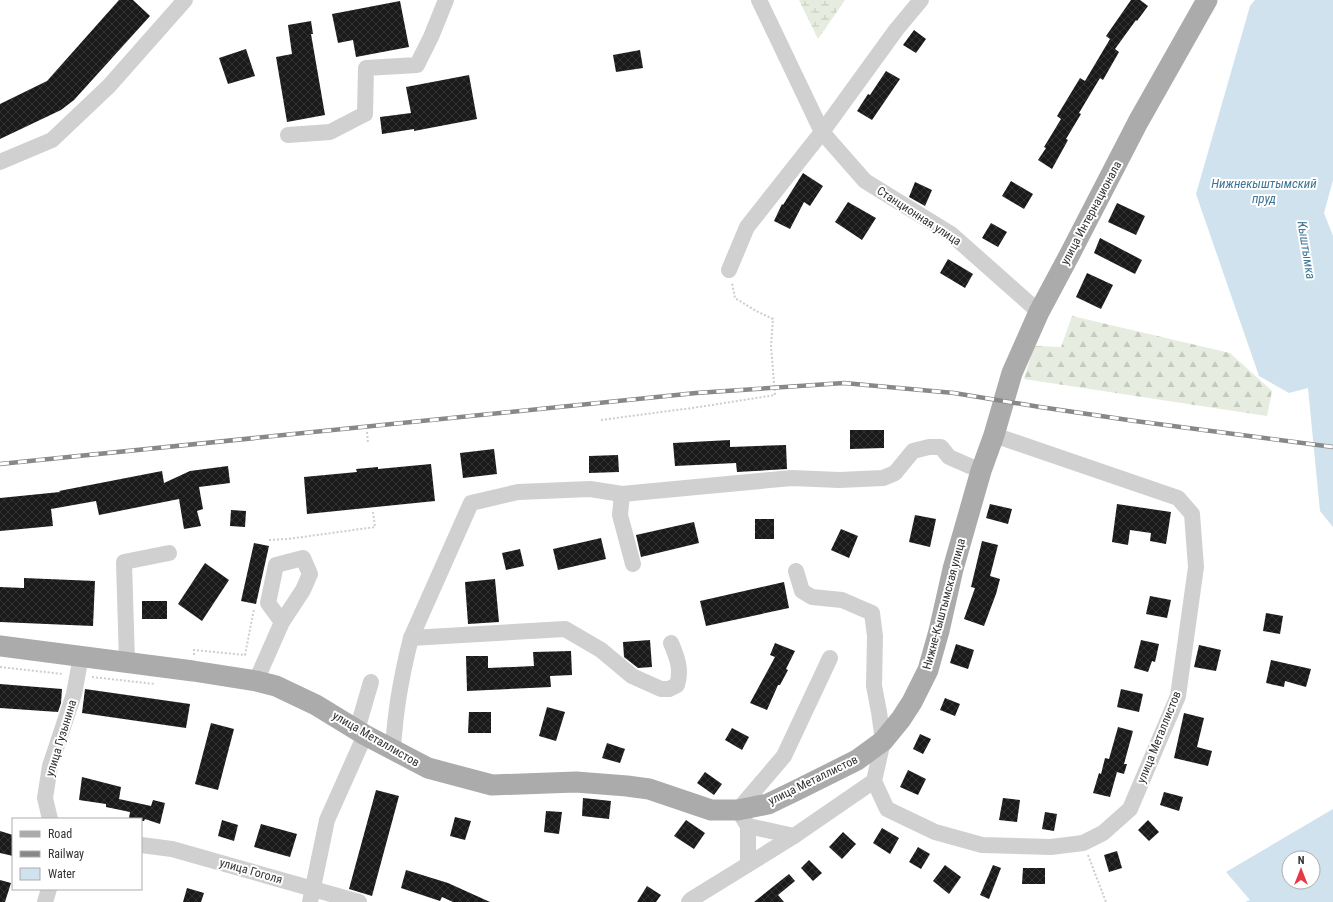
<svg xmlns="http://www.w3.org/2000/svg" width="1333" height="902" font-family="'Roboto Condensed',sans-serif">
<defs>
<pattern id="forest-firs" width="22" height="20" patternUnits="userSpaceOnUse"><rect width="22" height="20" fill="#e6ecdf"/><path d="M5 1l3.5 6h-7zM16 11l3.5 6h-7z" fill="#c6cbc0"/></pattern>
<pattern id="wetland-marsh" width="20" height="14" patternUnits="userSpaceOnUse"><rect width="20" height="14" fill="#e6ecdf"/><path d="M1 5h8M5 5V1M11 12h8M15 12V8" fill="none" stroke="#c6cbc0"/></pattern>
<pattern id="building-cross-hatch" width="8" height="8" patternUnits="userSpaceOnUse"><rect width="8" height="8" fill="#1a1a1a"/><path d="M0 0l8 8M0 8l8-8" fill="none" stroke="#333"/></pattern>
</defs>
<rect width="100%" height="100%" fill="#fff"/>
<path fill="url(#forest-firs)" d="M1072,316L1230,353L1272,391L1267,416L1024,379L1034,346L1061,347Z"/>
<path fill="url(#wetland-marsh)" d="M799,0H845L818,39Z"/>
<g fill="#cfe2ee" fill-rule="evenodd">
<path d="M1255,0H1333V180L1324,213L1333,236V527L1320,511L1308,388L1289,393L1259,376L1196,194L1250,6Z"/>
<path d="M1333,809V902H1245L1250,900L1226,872ZM1289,858H1313V882H1289Z"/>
</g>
<g fill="url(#building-cross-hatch)">
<path d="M119,0H133L150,16L74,100L61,110L0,139V104L47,81Z"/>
<path d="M1131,0H1140L1148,6L1137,21L1136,20L1115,49L1119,52L1103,80L1100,78L1079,113L1081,114L1066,139L1068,140L1052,169L1038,160L1046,148L1044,147L1061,119L1057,116L1080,78L1085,81L1110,39L1106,36Z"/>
<path d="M400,1L409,47L356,57L353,40L338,43L332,14Z"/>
<path d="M311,21L313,34H311L325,115L287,122L276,57L292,54L288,25Z"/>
<path d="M914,30L926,39L916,53L903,45Z"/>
<path d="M246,49L255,76L228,84L219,58Z"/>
<path d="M640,50L643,68L616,72L613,55Z"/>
<path d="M886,71L900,79L872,120L857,111L868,94L870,95Z"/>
<path d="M469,75L477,119L414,131V129L382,134L380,117L411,113L406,87Z"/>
<path d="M803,173L823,186L810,206L804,202L790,229L774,221L782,204L783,205Z"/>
<path d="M1011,181L1033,194L1024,209L1002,196Z"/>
<path d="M915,182L932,190L925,206L909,197Z"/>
<path d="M848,202L876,218L862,240L835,222Z"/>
<path d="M1117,203L1145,216L1136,235L1108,222Z"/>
<path d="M991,223L1007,232L998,247L982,238Z"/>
<path d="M1100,238L1142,260L1135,274L1094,253Z"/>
<path d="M948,259L973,274L965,288L940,273Z"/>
<path d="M1087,273L1113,285L1101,309L1076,297Z"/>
<path d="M850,430H884V448L850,449Z"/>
<path d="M730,440V447L786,445L787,469L737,472L736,463L675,466L673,443Z"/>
<path d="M494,449L497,474L463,478L460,453Z"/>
<path d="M618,455L619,472L589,473V456Z"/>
<path d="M431,464L435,501L307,514L304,477L357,472L356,469L378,467V469Z"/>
<path d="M228,466L230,483L199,487L203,509L197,511L201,526L184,529L179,499L99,515L96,501L51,509L53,526L0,531V498L60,492L59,491L162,471L164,483L190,471Z"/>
<path d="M990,504L1012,509L1008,524L986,518Z"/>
<path d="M1117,504L1171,512L1166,544L1150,541L1151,533L1130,530L1128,545L1112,542Z"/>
<path d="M231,510L246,511L245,527L230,526Z"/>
<path d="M915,515L936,519L930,547L909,542Z"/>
<rect x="755" y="519" width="19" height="20"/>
<path d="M694,522L699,543L641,557L636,535Z"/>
<path d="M841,529L858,536L849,558L831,550Z"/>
<path d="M601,538L606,559L558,570L553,549Z"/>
<path d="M982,541L998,545L990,576L1000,579L996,594L984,626L964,619L975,588L971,587Z"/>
<path d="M254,543L269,546L256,604L241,601Z"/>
<path d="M520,549L524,566L506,570L502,553Z"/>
<path d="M205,563L229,580L202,621L178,604Z"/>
<path d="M24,578L95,581L93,626L0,622V587L24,588Z"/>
<path d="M495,579L499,622L468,624L465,582Z"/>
<path d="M784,582L789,608L706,626L700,601Z"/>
<path d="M1150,596L1171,600L1167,618L1146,614Z"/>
<rect x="142" y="601" width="25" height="18"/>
<path d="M1266,613L1283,616L1280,634L1263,631Z"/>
<path d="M650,640L652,667L638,668L624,657L623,642Z"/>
<path d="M1141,640L1159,644L1155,662L1152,661L1148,672L1134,668Z"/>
<path d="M775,643L795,651L786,669L788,670L780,685H778L767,710L750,703L775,657L770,655Z"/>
<path d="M956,644L974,650L968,669L950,663Z"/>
<path d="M1199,645L1221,650L1216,671L1194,667Z"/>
<path d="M571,651L572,675L550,676L551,687L467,691L466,656H488V668L534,666L533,652Z"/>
<path d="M1271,660L1311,669L1306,687L1285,681L1284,687L1266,683Z"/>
<path d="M0,684L62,689L61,703L58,712L0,708Z"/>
<path d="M85,689L190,704L186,728L82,713Z"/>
<path d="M1121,689L1143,694L1139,712L1117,707Z"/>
<path d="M945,698L960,704L955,716L940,710Z"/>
<path d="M547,707L565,712L556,741L539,736Z"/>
<path d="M469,712H491V733H468Z"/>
<path d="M1184,713L1204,718L1197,747L1212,751L1208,766L1174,758Z"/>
<path d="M211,723L234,729L218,790L195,784Z"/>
<path d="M1118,727L1133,731L1124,764H1127L1124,774L1117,772L1110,797L1093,793L1099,773L1101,774L1105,758L1109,759Z"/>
<path d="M732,728L749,737L742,750L725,740Z"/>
<path d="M920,734L931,739L923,754L913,749Z"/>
<path d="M607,743L625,749L620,763L602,758Z"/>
<path d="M908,770L926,779L918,795L900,787Z"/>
<path d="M705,772L722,784L714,795L697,783Z"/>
<path d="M82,777L121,787L119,799L151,806L153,800L165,803L160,824L145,819L144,821H141V819L129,818L130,812L106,807V804L79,800Z"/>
<path d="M376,790L399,796L372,896L349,889Z"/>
<path d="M1164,792L1183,797L1179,811L1160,805Z"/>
<path d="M583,798L611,801L609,819L582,816Z"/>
<path d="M1003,798L1020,800L1017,822L999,820Z"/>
<path d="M546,811L562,812L559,834L544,832Z"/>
<path d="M1045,812L1057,814L1054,831L1042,829Z"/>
<path d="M455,817L471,821L465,840L450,836Z"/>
<path d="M222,820L238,825L234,841L218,836Z"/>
<path d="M686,820L705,833L694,849L674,836Z"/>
<path d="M1148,820L1159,832L1149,841L1138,830Z"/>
<path d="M261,824L297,834L290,857L254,847Z"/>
<path d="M882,828L899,838L890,854L873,843Z"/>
<path d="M0,831L13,835V856L0,853Z"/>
<path d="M843,832L856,844L842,859L829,847Z"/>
<path d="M918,847L930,854L921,869L909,862Z"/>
<path d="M1117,851L1122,868L1109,872L1104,855Z"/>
<path d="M809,860L822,873L813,881L801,868Z"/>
<path d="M945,865L961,877L949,894L933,881Z"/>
<path d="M993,865L1001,868L989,899L980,895Z"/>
<path d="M1023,868H1045V884H1022Z"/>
<path d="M406,870L448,883L490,902H453L442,897L440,901L401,888Z"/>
<path d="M789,874L795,881L778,895L784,902H754Z"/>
<path d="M0,880L11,883L5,902H0Z"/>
<path d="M647,886L661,895L656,902H637Z"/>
<path d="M187,888L204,893L201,902H183Z"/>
</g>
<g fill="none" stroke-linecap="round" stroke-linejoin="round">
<g stroke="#cdcdcd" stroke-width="2" stroke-dasharray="2 2" stroke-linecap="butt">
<path d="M601,420L699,407L775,395L771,346L773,319L756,311L735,298L732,283"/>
<path d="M367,432L368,443"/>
<path d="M269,540L288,539L375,527L373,512"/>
<path d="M194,655V650L245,655L254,609"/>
<path d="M0,667L63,674"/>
<path d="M92,677L155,684"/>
<path d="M1088,855L1106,902"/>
</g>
<g stroke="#d0d0d0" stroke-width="16">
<path d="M759,0L822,132L865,181L951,234L1039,312"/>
<path d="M288,135L330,132L365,114L366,68L417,65L431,37L446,0"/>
<path d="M0,162L52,140L109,86L185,0"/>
<path d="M729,270L747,227L822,132L896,30L921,0"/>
<path d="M622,494L620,515L633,564"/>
<path d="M411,638L471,503L518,492L590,489L622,494L792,478L839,480L883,478L895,473L913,451L929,447H941L949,457L981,471"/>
<path d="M127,662L124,562L169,553"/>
<path d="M256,681L282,622L303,590L310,574L303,558L276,565L268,603L282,622"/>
<path d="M357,730L371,682"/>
<path d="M393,750C395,710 401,677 411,638L565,629L601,650L632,676L661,689H669L677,685C682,670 677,657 671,643"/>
<path d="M874,781L887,809L935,832L982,845L1051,847L1083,843L1103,833L1130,809L1178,696L1196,567L1192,514L1178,498L994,435"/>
<path d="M50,819L45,798L50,766L74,694L81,656"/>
<path d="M748,826L794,836"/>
<path d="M141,845L172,849L359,902"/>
<path d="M748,864V826L738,810L784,756L830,658"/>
<path d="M45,902L49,889"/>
<path d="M310,902L327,820L365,735"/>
<path d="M689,902L692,899L794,836L874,781L883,741L879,712L874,686L875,636L872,613L842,600L812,597L802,591L796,571"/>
</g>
<path stroke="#ababab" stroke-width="21" d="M0,646L193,671L256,681L276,686L316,705L365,735L428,768L492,785L576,782L627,786L649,789L711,810H738L768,804L797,790L857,760L883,741L901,719L912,702L928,670L939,631L953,569L981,471L994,435L1012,373L1039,312L1071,252L1138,122L1207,0"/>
<g stroke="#888" stroke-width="4.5">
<path id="rail" d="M0,464L696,393L844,383L954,393L1040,407L1135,421L1333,447"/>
</g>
<use href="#rail" stroke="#fff" stroke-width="3" stroke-dasharray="9" stroke-linecap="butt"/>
</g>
<g text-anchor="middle" stroke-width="4" stroke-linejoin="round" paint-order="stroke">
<g font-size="12" fill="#333" stroke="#fff">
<text transform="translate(1091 213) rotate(-62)" y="4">улица Интернационала</text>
<text transform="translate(919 216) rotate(33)" y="4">Станционная улица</text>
<text transform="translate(944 604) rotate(-75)" y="4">Нижне-Кыштымская улица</text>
<text transform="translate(1159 737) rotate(-68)" y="4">улица Металлистов</text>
<text transform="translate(61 738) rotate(-73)" y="4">улица Гузынина</text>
<text transform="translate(376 739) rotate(30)" y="4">улица Металлистов</text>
<text transform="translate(813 780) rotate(-26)" y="4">улица Металлистов</text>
<text transform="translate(251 871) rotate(16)" y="4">улица Гоголя</text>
</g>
<g font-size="13" font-style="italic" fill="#3f7597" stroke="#fff">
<text x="1264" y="188">Нижнекыштымский<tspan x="1264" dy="15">пруд</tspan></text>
<text transform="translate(1307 250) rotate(81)" y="5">Кыштымка</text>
</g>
</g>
<rect x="12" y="818" width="130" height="72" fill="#ffffff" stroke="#adadad"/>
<rect x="20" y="831" width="20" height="6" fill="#ababab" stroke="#adadad"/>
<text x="48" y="838" font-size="12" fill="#333333">Road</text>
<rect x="20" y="851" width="20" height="6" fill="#888888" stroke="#adadad"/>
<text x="48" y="858" font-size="12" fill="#333333">Railway</text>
<rect x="20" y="868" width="20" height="12" fill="#cfe2ee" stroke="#adadad"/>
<text x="48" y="878" font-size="12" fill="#333333">Water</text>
<g transform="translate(1301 870)"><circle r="19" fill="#ffffff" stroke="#adadad"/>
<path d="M0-3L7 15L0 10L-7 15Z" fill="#e63946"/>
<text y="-6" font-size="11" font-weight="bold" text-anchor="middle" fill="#333333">N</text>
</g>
</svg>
